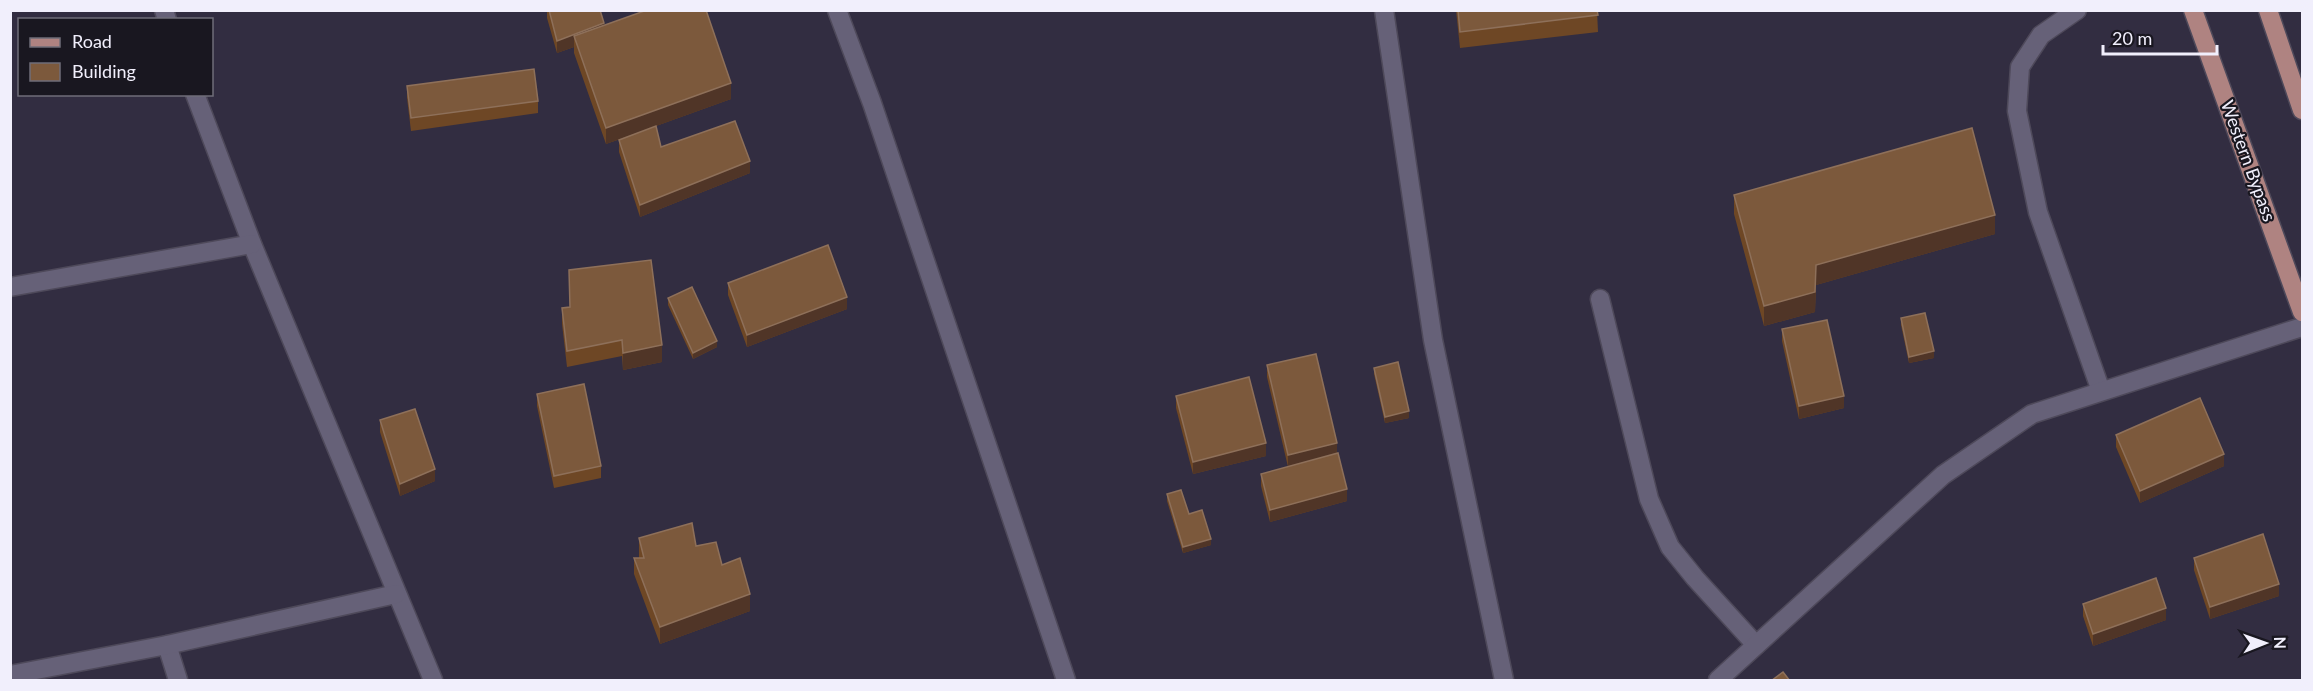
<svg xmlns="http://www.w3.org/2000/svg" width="2313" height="691" font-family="Lato,sans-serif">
<rect width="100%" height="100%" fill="#322d41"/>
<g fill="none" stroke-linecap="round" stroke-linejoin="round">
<g stroke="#4e495a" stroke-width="21">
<g id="minor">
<path d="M164,10L167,20"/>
<path d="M837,10L872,103L1066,680"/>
<path d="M1384,10L1433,340L1504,680"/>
<path d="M2077,10L2041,35L2020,67L2017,111L2038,212L2101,391"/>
<path d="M195,94L252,244L433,680"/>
<path d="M10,287L252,244"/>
<path d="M1600,299L1649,499L1670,547L1695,578L1756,645"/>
<path d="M167,645L178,680"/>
<path d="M10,675L167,645L396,594"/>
<path d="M1718,680L1943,475L2032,414L2302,327"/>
</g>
</g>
<g stroke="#4e495a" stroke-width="21">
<g id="major">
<path d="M2193,10L2302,312"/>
<path d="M2268,10L2302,110"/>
</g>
</g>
<use href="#minor" stroke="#666178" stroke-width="18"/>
<use href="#major" stroke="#af8381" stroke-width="18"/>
</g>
<g fill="#6e4725">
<path d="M547,10H600L604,26L731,99L656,126L661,147L750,173L640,217L619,152V140L654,127L606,144L574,53V47L557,53L547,18Z"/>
<path d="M1456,10H1597L1598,32L1460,48Z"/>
<path d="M407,86L538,101V113L411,131L407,98Z"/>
<path d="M1734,195L1995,234L1816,285L1815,312L1764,326L1734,214Z"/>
<path d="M569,270L662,362L623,370L622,356L567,367L562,324V308L570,307Z"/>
<path d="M728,283L847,309L747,347L728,295Z"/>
<path d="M668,298L717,347L693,359L668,305Z"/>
<path d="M1901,318L1934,358L1909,363L1901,325Z"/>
<path d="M1782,329L1844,408L1799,419L1782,341Z"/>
<path d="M1267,365L1337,453L1347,501L1270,522L1261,486V474L1288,467L1267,377Z"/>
<path d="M1374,368L1409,418L1385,423L1374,374Z"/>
<path d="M537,394L601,466V478L554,488L537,406Z"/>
<path d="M1176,396L1266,456L1193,474L1176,408Z"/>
<path d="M380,420L435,481L400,496L380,432Z"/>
<path d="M2116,435L2224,466L2140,503L2116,447Z"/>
<path d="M1167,494L1189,514L1211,545L1183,553L1167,501Z"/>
<path d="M639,538L696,546L722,565L750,611L660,644L634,574V558H639Z"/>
<path d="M2194,558L2279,596L2210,619L2194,570Z"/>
<path d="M2083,604L2166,620L2093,646L2083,616Z"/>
</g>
<g fill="#503527">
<path d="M604,23V35L574,36V47L557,53V41Z"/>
<path d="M731,83V99L606,144V128Z"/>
<path d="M750,161V173L640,217V205Z"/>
<path d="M1995,215V234L1816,285L1815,312L1764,326V306L1816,265Z"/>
<path d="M847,297V309L747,347V335Z"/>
<path d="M717,341V347L693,359V353Z"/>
<path d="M662,345V362L623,370V353Z"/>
<path d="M1934,351V358L1909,363V357Z"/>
<path d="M1844,396V408L1799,419V406Z"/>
<path d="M1409,411V418L1385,423V417Z"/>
<path d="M1266,443V456L1193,474V462Z"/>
<path d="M1337,443V456L1288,467V455Z"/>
<path d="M2224,454V466L2140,503V491Z"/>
<path d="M435,469V481L400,496V484Z"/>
<path d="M1347,489V501L1270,522V510Z"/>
<path d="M1211,539V545L1183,553V547Z"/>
<path d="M2279,584V596L2210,619V607Z"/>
<path d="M750,594V611L660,644V627Z"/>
<path d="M2166,608V620L2093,646V634Z"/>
</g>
<g fill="#7c593c" stroke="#8e705a" stroke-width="1.5">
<path d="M549,10H600L604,23L557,41Z"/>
<path d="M647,10H706L731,83L606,128L574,36Z"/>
<path d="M1458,10H1597L1598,15L1460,32Z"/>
<path d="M534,69L538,101L411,118L407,86Z"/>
<path d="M735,121L750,161L640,205L619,140L656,126L661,147Z"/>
<path d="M1972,128L1995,215L1816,265L1815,292L1764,306L1734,195Z"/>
<path d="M828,245L847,297L747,335L728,283Z"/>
<path d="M651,260L662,345L623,353L622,340L567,351L562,308L570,307L569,270Z"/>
<path d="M692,287L717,341L693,353L668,298Z"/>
<path d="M1925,313L1934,351L1909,357L1901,318Z"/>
<path d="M1827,320L1844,396L1799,406L1782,329Z"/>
<path d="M1316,354L1337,443L1288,455L1267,365Z"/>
<path d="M1398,362L1409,411L1385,417L1374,368Z"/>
<path d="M1249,377L1266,443L1193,462L1176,396Z"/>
<path d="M584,384L601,466L554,476L537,394Z"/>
<path d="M2200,398L2224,454L2140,491L2116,435Z"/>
<path d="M415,409L435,469L400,484L380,420Z"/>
<path d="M1338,453L1347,489L1270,510L1261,474Z"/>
<path d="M1181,490L1189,514L1202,510L1211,539L1183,547L1167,494Z"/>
<path d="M692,523L696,546L716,542L722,565L740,558L750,594L660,627L634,558H644L639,538Z"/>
<path d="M2263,534L2279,584L2210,607L2194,558Z"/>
<path d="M2156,578L2166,608L2093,634L2083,604Z"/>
<path d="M1783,672L1790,681H1771Z"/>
</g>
<g text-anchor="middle" stroke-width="4.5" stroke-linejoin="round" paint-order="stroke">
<g font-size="18" fill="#f1effc" stroke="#191720">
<text transform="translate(2248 161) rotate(70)" y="6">Western Bypass</text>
</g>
</g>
<rect width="2313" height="691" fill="none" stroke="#f1effc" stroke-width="24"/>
<rect x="18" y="18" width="195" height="78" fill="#191720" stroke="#6f6d78" stroke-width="1.5"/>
<rect x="30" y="38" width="30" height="9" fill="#af8381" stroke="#6f6d78" stroke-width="1.5"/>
<text x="72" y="48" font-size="18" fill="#f1effc">Road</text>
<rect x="30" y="63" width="30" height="18" fill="#7c593c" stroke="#6f6d78" stroke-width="1.5"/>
<text x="72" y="78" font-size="18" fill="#f1effc">Building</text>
<g transform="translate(2265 643) rotate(89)" stroke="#191720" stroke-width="4.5" paint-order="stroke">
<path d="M0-4.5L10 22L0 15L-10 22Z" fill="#f1effc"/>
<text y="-9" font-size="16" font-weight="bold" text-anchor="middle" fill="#f1effc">N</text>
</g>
<path d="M2103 45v9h114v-9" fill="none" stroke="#f1effc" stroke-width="3"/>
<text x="2112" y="45" font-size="18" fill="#f1effc" stroke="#191720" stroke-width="4.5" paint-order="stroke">20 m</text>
</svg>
